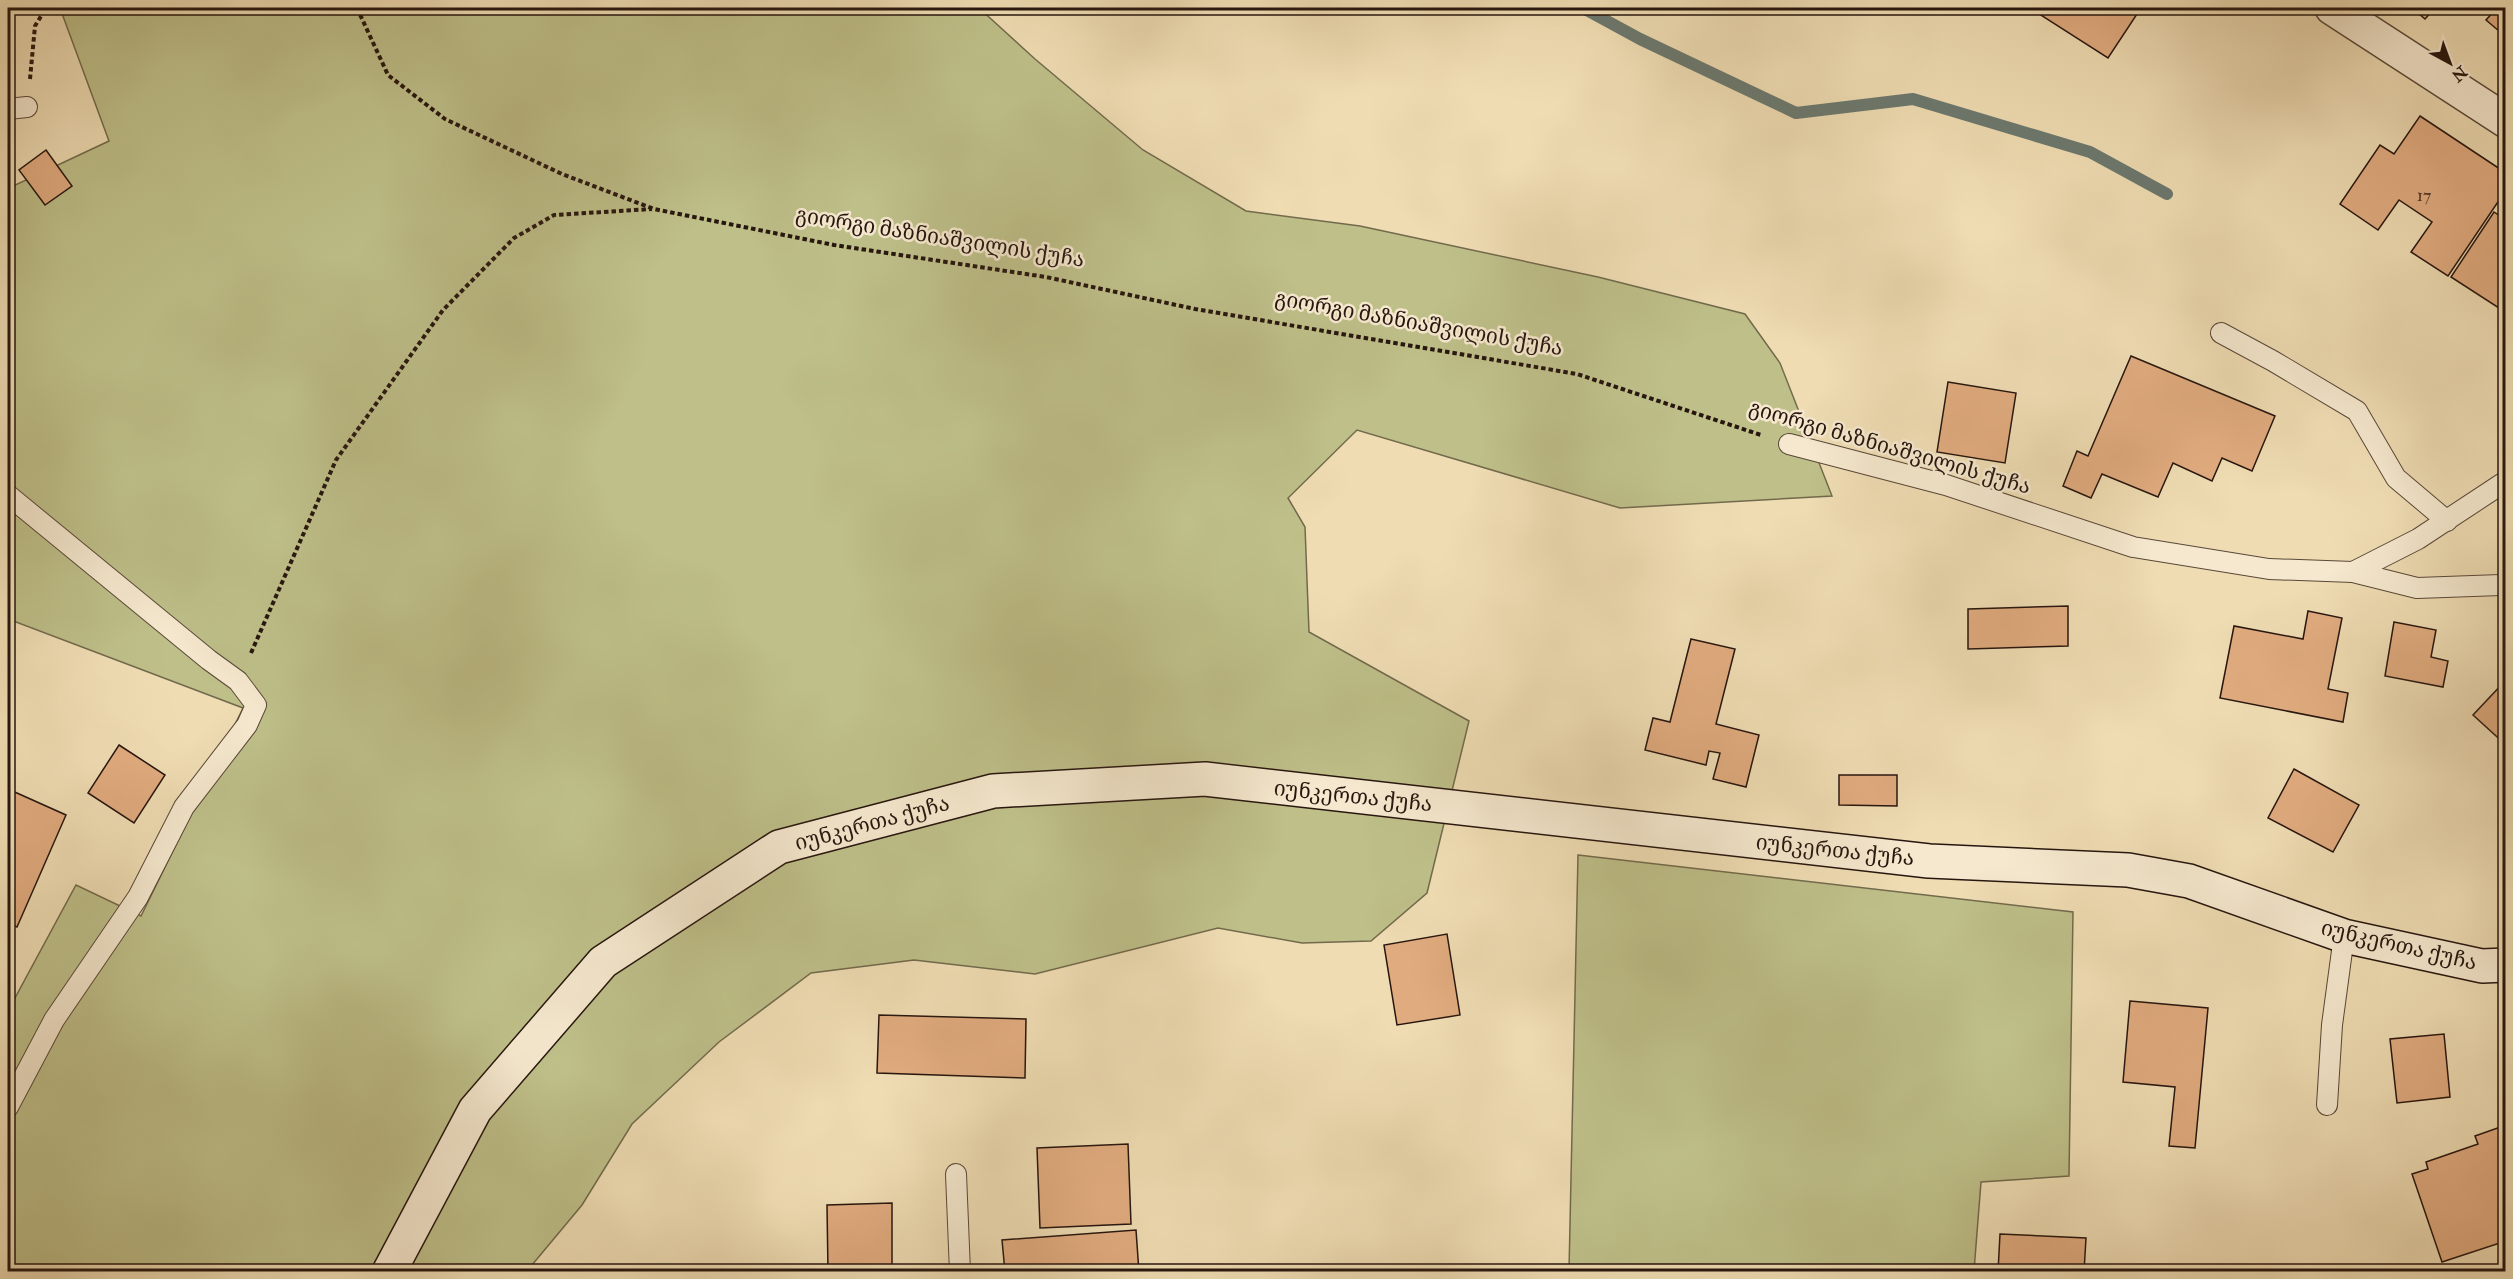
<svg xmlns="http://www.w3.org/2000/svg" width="2513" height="1279" font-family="'IM FELL Double Pica','Noto Serif Georgian',serif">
<rect width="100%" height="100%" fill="#efdcb3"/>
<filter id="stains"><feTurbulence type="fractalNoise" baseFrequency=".00333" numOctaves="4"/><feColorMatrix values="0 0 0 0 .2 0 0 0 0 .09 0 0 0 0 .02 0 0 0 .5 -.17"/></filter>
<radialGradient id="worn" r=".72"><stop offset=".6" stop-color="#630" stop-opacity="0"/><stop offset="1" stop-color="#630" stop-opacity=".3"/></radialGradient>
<g fill="#bebf89" stroke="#726a4c" stroke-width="1.5">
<path d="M60,8H979L1035,59L1143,150L1246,211L1360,226L1598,277L1745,314L1780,363L1832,496L1620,508L1357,430L1288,498L1305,527L1309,632L1469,721L1427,893L1371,941L1302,943L1218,928L1035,974L914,960L811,973L719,1042L632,1124L582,1205L527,1271L8,1272V1011L76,885L141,916L243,708L8,619V380L11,329L8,322V193L13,186L109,141Z"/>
<path d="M1578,855L2073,912L2069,1176L1981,1182L1974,1271H1569Z"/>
</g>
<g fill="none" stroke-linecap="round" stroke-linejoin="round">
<path stroke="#6c796f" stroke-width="12" d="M1583,8L1640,39L1796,113L1913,99L2090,152L2167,194"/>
</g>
<g fill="#e0ab7f" stroke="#27160f" stroke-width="1.5">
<path d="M2030,8H2141L2108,58Z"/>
<path d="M2412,8H2435L2425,19Z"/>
<path d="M2497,8H2506V37L2486,20Z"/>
<path d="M2420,116L2506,173V190L2448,276L2411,252L2432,222L2399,200L2378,230L2340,204L2380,145L2394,154Z"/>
<path d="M46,150L72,186L45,205L19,170Z"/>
<path d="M2494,212L2506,220V305L2502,310L2451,277Z"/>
<path d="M2131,356L2275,416L2252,471L2222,458L2212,481L2173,463L2158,497L2102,474L2091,498L2063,486L2077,451L2088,456Z"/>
<path d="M1948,382L2016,393L2005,463L1937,452Z"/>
<path d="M2068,606V646L1968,649V609Z"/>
<path d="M2308,611L2342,618L2328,689L2348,693L2343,722L2220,698L2234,626L2303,639Z"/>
<path d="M2394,622L2436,630L2431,657L2448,661L2443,687L2385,676Z"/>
<path d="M1691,639L1735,649L1716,724L1759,735L1746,787L1713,779L1720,753L1709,751L1706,765L1645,750L1653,718L1670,722Z"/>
<path d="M2506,650V662L2500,656Z"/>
<path d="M2506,680V745L2473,715Z"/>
<path d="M119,745L165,775L134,823L88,793Z"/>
<path d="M2294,769L2359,805L2333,852L2268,818Z"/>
<path d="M1839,775H1897V806L1839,805Z"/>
<path d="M8,789L66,815L17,927L8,923Z"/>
<path d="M1447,934L1460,1015L1397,1025L1384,945Z"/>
<path d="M2130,1001L2208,1008L2195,1148L2169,1146L2175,1087L2123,1082Z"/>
<path d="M879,1015L1026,1019L1025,1078L877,1073Z"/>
<path d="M2444,1034L2450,1097L2397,1103L2390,1039Z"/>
<path d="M2506,1125V1241L2442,1262L2412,1174L2428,1169L2426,1162L2478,1144L2475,1136Z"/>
<path d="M1128,1144L1131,1224L1040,1228L1037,1148Z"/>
<path d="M892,1203V1272H828L827,1205Z"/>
<path d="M1136,1230L1139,1272H1005L1002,1240Z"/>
<path d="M2000,1234L2086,1238L2084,1272H1998Z"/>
</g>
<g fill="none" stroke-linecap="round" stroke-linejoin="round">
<g stroke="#594838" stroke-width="22">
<g id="service">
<path d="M8,109L27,107"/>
<path d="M2221,333L2273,361L2357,411L2396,478L2447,521"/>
<path d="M1789,444L1946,485L2133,547L2269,569L2353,572L2418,539L2506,481"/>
<path d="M8,495L209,660L238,681L256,705L247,725L184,807L138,897L54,1020L8,1107"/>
<path d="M2353,572L2417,588L2501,585"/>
<path d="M2327,1105L2332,1025L2344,936"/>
<path d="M956,1174L960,1272"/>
</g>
</g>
<g stroke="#594838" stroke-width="36">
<path id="minor" d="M2332,8L2506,121"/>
</g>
<g stroke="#27160f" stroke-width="36">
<path id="secondary" d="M389,1272L475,1110L603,962L779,847L993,791L1205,779L1929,861L2128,870L2189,881L2344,936L2482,966L2506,965"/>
</g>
<g stroke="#27160f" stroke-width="4" stroke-dasharray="4.5 3" stroke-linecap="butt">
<path d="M357,8L388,75L445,119L562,174L654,209L834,245L1046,277L1195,309L1577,374L1761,435"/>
<path d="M30,79L35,26L46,8"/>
<path d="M251,653L336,460L443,310L514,238L554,215L652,209"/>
</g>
<use href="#service" stroke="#f5e8ce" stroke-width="20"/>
<use href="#minor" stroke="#f5e8ce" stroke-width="33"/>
<use href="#secondary" stroke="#f5e8ce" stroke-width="33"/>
</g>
<g text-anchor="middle" stroke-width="5" stroke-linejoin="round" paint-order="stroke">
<g font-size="18" fill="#553b2b">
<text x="2424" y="201">17</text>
</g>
<g font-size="21" fill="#27160f" stroke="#f5e8ce">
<text transform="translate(940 237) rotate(9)" y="7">გიორგი მაზნიაშვილის ქუჩა</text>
<text transform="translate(1419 323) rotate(10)" y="7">გიორგი მაზნიაშვილის ქუჩა</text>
<text transform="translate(1890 447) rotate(16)" y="7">გიორგი მაზნიაშვილის ქუჩა</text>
<text transform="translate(1353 796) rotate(6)" y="7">იუნკერთა ქუჩა</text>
<text transform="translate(872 823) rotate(-15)" y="7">იუნკერთა ქუჩა</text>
<text transform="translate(1835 850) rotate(6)" y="7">იუნკერთა ქუჩა</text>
<text transform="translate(2399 945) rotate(13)" y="7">იუნკერთა ქუჩა</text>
</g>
</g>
<rect width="2513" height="1279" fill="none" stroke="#efdcb3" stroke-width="30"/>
<rect x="9" y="9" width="2495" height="1261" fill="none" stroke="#27160f" stroke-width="3"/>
<rect x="15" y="15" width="2483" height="1249" fill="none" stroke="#27160f" stroke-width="1.5"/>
<g transform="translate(2450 63) rotate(139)" stroke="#f5e8ce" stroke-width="4.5" paint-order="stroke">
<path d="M0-4.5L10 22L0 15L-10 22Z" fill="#27160f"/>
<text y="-9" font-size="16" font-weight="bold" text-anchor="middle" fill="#27160f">N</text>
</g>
<rect width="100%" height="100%" filter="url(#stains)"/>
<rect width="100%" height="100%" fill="url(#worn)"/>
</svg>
